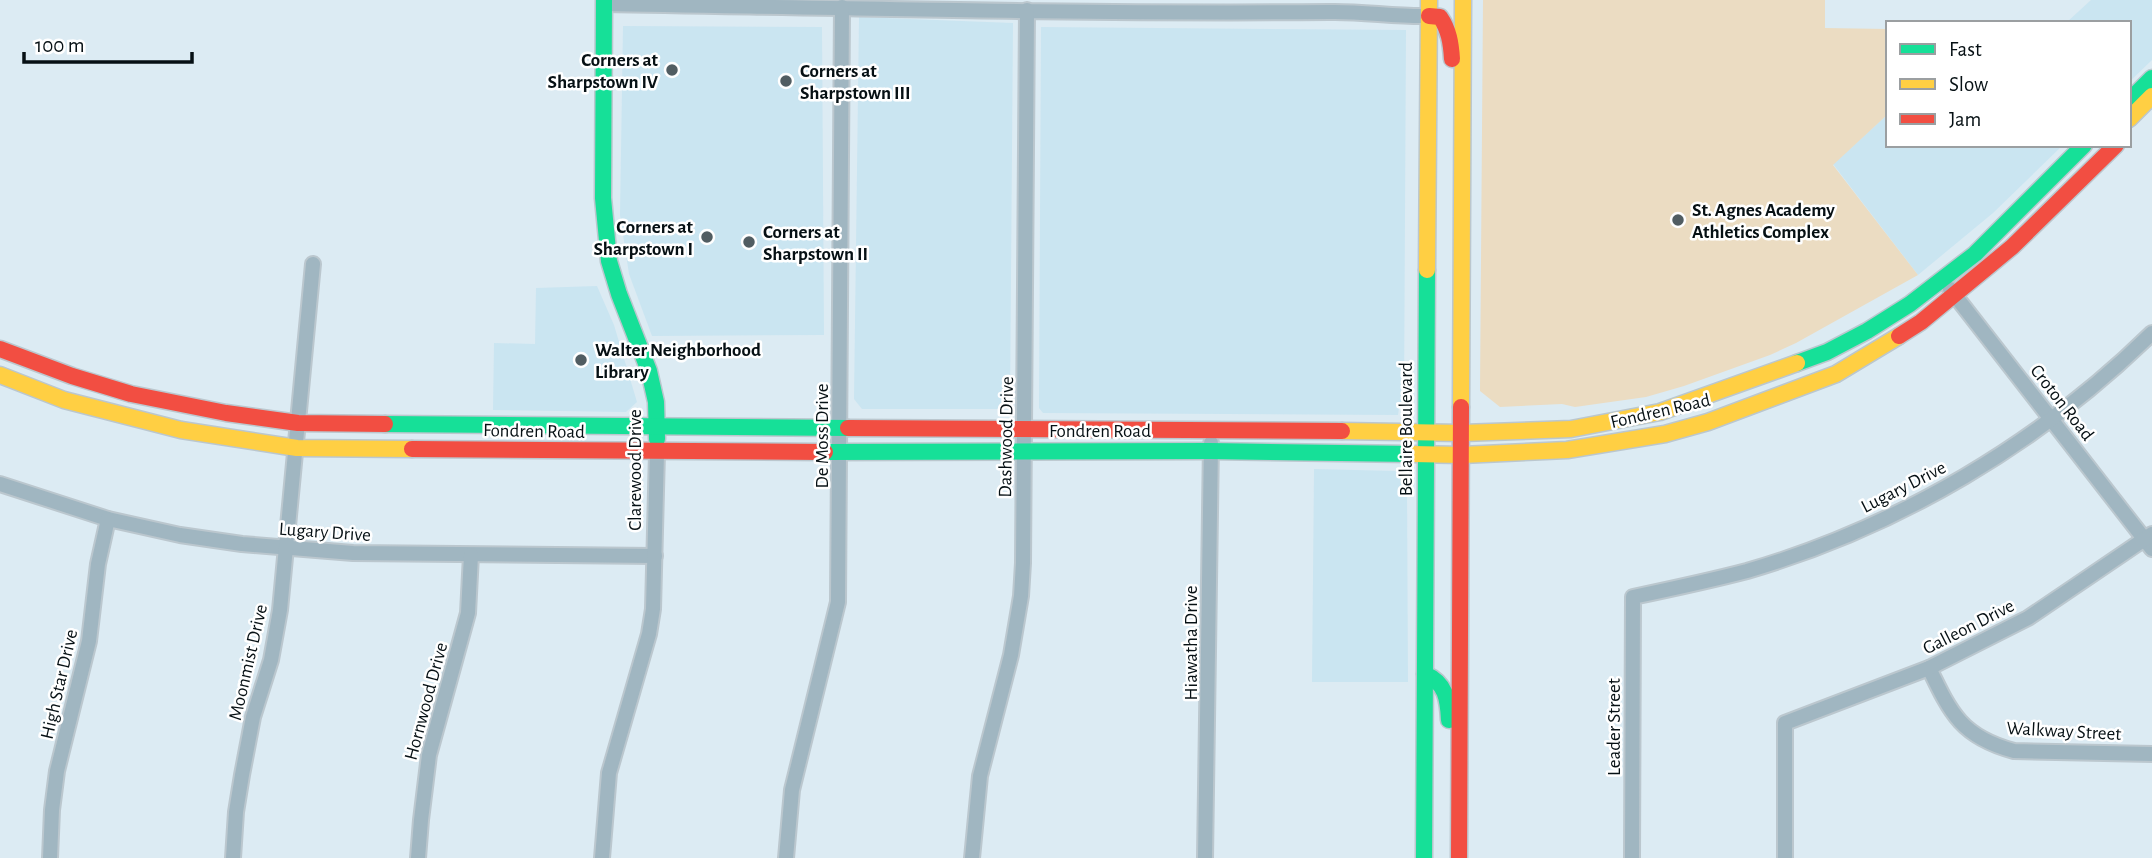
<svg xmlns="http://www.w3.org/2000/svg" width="2152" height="858" font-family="'Alegreya Sans',sans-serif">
<rect width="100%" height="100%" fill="#dcebf3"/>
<g fill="#cae5f1">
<path d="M2091,0H2152V60L2129,82V23H2066Z"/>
<path d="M859,17L1013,23L1010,406L1007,409H862L854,399Z"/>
<path d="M623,26L822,27L824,335L652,336L629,274L620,215Z"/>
<path d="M1041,27L1406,30L1404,404L1399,408L1398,415L1043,413L1039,408Z"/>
<path d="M1888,114V145H2063L1993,213L1918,275L1833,164Z"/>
<path d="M597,286L614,325L637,402L626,412L493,410L494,343L535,344L536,288Z"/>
<path d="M1314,469L1395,471L1407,482L1408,682H1312Z"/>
</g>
<path fill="#ebdcc2" d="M1483,0H1825V28L1888,29V114L1833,165L1918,275L1796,343L1770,355L1684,386L1646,397L1575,407L1562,404L1500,407L1480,391Z"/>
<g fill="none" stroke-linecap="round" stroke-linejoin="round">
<g stroke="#bbc7ce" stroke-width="18">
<g id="street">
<path d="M604,4C846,8 1087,14 1329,12C1362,11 1395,17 1429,16"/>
<path d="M1950,289L2152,549"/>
<path d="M0,484L108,519L180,535L242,544L353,553L655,556"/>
<path d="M1929,668C1951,714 1962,737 2014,751L2152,754"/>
<path d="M50,858L52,810L57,771L89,641L98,564L108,519"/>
<path d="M233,858L236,812L242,775L253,717L271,660L280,610L313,264"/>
<path d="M418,858L421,820L429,755L468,613L471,555"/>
<path d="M602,858L609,773L649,634L653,609L657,452"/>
<path d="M786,858L792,790L838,602L842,7"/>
<path d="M972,858L980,776L1011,655L1021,596L1023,563L1027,10"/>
<path d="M1205,858L1211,443"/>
<path d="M1632,858L1633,597C1671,589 1709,581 1747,571C1898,527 2040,443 2152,333"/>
<path d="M1785,858V723L1929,668L2028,618L2152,534"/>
</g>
</g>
<g stroke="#bbc7ce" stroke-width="19">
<g id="fast">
<path d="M604,0L603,198L609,261L619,294L649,371L656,402L657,439"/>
<path d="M2129,101L2152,78"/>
<path d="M1797,363L1827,352L1867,331L1910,304L1975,254L2084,145"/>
<path d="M385,424L848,428"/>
<path d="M825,452L1210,451L1412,454"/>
<path d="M1425,674C1446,683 1448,699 1449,720"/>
<path d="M1424,858L1427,270"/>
</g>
</g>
<g stroke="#bbc7ce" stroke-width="19">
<g id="slow">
<path d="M2129,119L2152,96"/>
<path d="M1427,270L1429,0"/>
<path d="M0,375L64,400L181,430L297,448L412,449"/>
<path d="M1461,407L1463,0"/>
<path d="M1342,431L1462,433L1571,429L1660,412L1797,363"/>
<path d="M1412,454L1462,455L1567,450L1665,434L1708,422L1836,374L1899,336"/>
</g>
</g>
<g stroke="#bbc7ce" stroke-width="19">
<g id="jam">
<path d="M1429,16L1440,17C1449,30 1451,43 1452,59"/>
<path d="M1899,336L1921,322L2012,247L2116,145"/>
<path d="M0,349L72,376L131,394L226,413L298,423L385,424"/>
<path d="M848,428L1342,431"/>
<path d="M412,449L825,452"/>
<path d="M1459,858L1461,407"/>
</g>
</g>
<use href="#street" stroke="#a0b6c1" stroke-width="14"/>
<use href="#fast" stroke="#16e098" stroke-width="16"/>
<use href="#slow" stroke="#ffcf43" stroke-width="16"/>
<use href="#jam" stroke="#f24e42" stroke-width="16"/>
</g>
<g fill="#515d62" stroke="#fff" stroke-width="2.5">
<circle cx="672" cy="70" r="7"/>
<circle cx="786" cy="81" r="7"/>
<circle cx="1678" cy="220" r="7"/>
<circle cx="707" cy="237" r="7"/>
<circle cx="749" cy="242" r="7"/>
<circle cx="581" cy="360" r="7"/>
</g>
<g text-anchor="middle" stroke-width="5" stroke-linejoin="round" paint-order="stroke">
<g font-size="19" font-weight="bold" fill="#061014" stroke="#fff" text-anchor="start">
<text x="658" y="66" text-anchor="end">Corners at<tspan x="658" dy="22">Sharpstown IV</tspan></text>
<text x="800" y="77">Corners at<tspan x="800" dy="22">Sharpstown III</tspan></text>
<text x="1692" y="216">St. Agnes Academy<tspan x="1692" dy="22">Athletics Complex</tspan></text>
<text x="693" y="233" text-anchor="end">Corners at<tspan x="693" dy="22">Sharpstown I</tspan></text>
<text x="763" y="238">Corners at<tspan x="763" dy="22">Sharpstown II</tspan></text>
<text x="595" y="356">Walter Neighborhood<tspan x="595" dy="22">Library</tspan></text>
</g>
<g font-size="19" fill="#061014" stroke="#fff">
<text transform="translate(2063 402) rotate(52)" y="7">Croton Road</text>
<text transform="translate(1660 410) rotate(-13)" y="7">Fondren Road</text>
<text transform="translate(1405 429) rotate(-90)" y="7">Bellaire Boulevard</text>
<text transform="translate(534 430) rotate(1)" y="7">Fondren Road</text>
<text x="1100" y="437">Fondren Road</text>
<text transform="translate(821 436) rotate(-90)" y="7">De Moss Drive</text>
<text transform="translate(1005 437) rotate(-89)" y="7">Dashwood Drive</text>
<text transform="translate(634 470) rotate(-90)" y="7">Clarewood Drive</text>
<text transform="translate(1903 486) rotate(-27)" y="7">Lugary Drive</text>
<text transform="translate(325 531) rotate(4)" y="7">Lugary Drive</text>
<text transform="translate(1968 626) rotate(-27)" y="7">Galleon Drive</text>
<text transform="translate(1190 643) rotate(-90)" y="7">Hiawatha Drive</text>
<text transform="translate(247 662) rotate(-77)" y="7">Moonmist Drive</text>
<text transform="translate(58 684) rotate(-77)" y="7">High Star Drive</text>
<text transform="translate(425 701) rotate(-75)" y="7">Hornwood Drive</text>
<text transform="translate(1613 727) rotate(-90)" y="7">Leader Street</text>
<text transform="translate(2064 730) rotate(3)" y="7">Walkway Street</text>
</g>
</g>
<rect x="1886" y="21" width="245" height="126" fill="#ffffff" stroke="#9b9fa1" stroke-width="2"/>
<rect x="1900" y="44" width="35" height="10" fill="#16e098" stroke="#9b9fa1" stroke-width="2"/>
<text x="1949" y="56" font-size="21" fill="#061014">Fast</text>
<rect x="1900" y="79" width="35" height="10" fill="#ffcf43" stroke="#9b9fa1" stroke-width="2"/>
<text x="1949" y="91" font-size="21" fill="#061014">Slow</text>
<rect x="1900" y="114" width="35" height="10" fill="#f24e42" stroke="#9b9fa1" stroke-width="2"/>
<text x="1949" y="126" font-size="21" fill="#061014">Jam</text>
<path d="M24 52v10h168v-10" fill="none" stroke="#061014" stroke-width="3.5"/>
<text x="35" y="52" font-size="21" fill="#061014" stroke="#ffffff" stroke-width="5" paint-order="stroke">100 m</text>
</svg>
